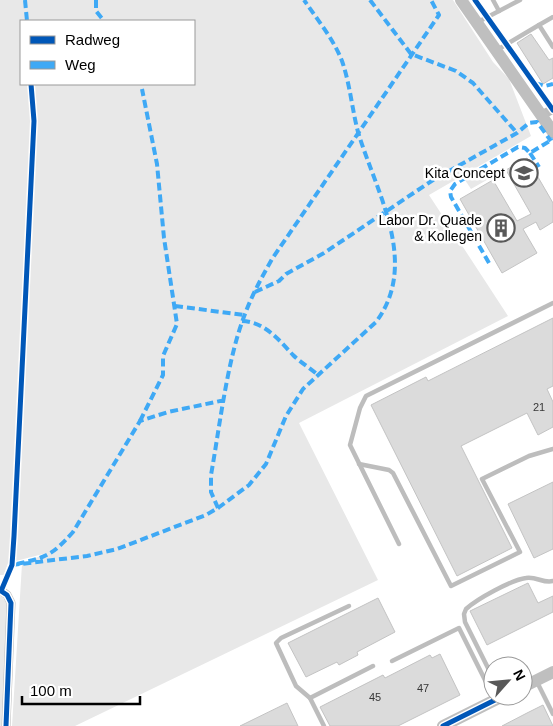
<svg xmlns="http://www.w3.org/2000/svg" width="553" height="726" font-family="Arial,sans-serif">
<rect width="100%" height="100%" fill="#fff"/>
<g fill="#e8e8e8" fill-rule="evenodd">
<path d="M0,0H453L493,62L509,79L531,136L429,195L508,316L299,423L378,580L75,726H12L22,564L47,553L8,563L4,575H0ZM21,21H194V84H21Z"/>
<path d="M486,168L492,177L471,189L465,180Z"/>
<path d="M0,596L3,598L8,606L3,726H0Z"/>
</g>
<g fill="#dbdbdb" stroke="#c3c3c3">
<path d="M531,34L549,60L553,58V78L543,84L517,43Z"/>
<path d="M527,158L553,203V222L540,230L536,222L523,229L537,253L502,273L460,199L493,180L517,221L531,214L506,170Z"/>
<path d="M553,318V386L547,389L553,402V427L538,435L527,413L461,446L512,548L457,576L371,405L426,377L428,381Z"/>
<path d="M553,482V549L534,558L508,504Z"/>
<path d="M528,583L538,603L553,596V612L487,645L470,611Z"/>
<path d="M378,598L395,632L357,652L358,655L339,665L337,662L306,677L288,643Z"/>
<path d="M440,654L460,695L398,726H330L320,707L383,675L385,678L430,655L432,658Z"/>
<path d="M287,703L298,726H240Z"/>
<path d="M543,705L553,726H502L527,713Z"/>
</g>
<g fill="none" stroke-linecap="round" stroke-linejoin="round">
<g stroke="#bdbdbd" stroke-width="4.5">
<path d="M493,0L499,11"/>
<path d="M553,17L539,25L553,47"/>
<path d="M478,22L520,0"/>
<path d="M497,50L539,25"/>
<path d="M359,464L389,470L393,473L451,586L520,552L482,479L529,456L553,449"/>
<path d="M399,544L350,445L360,408L366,396L553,303"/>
<path d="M392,661L459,628L493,696"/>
<path d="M493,678L465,622L464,614L466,609C477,599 511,580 526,578C536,576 544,584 553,581"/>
<path d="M537,682L553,714"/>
<path d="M310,698L296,686L276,643L281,638L349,606"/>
<path d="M324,726L310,698L373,666"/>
</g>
<g stroke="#bdbdbd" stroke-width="9">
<path d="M542,115L553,109"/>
<path d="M0,590L7,595L11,603L6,726"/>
</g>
<g stroke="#bfbfbf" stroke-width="12">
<path d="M461,0L553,132"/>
<path d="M523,687L553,672"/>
<path d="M443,726L503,696"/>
</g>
<g stroke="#3fa9f5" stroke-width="4" stroke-dasharray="8 4" stroke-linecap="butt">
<path d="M25,0L27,21"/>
<path d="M96,0V11L104,21"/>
<path d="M370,0L411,54L456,71L473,83L517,133"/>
<path d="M535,83L545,86L553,84"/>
<path d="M530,153L539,167"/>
<path d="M489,263L451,197L450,191L455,184L518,147L525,148L530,153L553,139"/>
<path d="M255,292L279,281L286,274L324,253L433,180L517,133L529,123L537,122L551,141"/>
<path d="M175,306L244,315"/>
<path d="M242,321C265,322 279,340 293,355C300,362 310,368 318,375"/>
<path d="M225,400L168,412L140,421L73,532C51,557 44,558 12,565L87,556L117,549L206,515L218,508L211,492V475C220,425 227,360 245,314C252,295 262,277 272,259L439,15L431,0"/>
<path d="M140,421L163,375V356L177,324L164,238L157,164L142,89"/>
<path d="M218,508L249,485L266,464L286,416L303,389L376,322C420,263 376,192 358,132C352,109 350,84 342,61C334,40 317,19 304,0"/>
</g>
<g stroke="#fff" stroke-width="8">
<g id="cycleway">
<path d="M475,0L553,110"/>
<path d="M6,726L11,603L7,595L1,591L12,565L14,536L34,121L31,84"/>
<path d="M443,726L503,696"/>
</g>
</g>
<use href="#cycleway" stroke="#0057b8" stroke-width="5"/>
</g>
<defs>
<g id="school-ring" transform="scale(1.4375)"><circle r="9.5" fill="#fff" stroke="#595959" stroke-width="1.5"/><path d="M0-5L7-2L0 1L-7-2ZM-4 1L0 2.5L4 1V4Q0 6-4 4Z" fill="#595959"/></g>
<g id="building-ring" transform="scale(1.4375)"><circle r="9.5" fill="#fff" stroke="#595959" stroke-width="1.5"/><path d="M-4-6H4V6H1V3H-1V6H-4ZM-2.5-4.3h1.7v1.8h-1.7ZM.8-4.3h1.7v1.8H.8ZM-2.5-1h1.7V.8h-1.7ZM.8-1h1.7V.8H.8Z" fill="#595959"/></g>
</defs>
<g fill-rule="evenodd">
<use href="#school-ring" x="524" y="173"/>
<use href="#building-ring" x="501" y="228"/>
</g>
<g text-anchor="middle" stroke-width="5" stroke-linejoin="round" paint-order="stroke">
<g font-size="11" fill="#373737">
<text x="539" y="411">21</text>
<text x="423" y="692">47</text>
<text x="375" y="701">45</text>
</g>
<g font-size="14" fill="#000" stroke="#fff" text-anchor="end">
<text x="505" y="178">Kita Concept</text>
<text x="482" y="225">Labor Dr. Quade<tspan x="482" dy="16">&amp; Kollegen</tspan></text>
</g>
</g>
<rect x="20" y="20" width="175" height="65" fill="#ffffff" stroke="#999999"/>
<rect x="30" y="36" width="25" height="8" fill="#0057b8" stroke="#999999"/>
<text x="65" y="45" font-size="15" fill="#000000">Radweg</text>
<rect x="30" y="61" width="25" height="8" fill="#3fa9f5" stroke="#999999"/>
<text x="65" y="70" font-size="15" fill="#000000">Weg</text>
<g transform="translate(508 681) rotate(63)"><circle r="24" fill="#ffffff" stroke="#999999"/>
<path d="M0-4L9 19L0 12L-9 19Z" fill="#595959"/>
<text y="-8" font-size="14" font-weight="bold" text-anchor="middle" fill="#000000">N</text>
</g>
<path d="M22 696v8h118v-8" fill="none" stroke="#000000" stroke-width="2.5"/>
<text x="30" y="696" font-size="15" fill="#000000" stroke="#ffffff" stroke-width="4" paint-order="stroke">100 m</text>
</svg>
